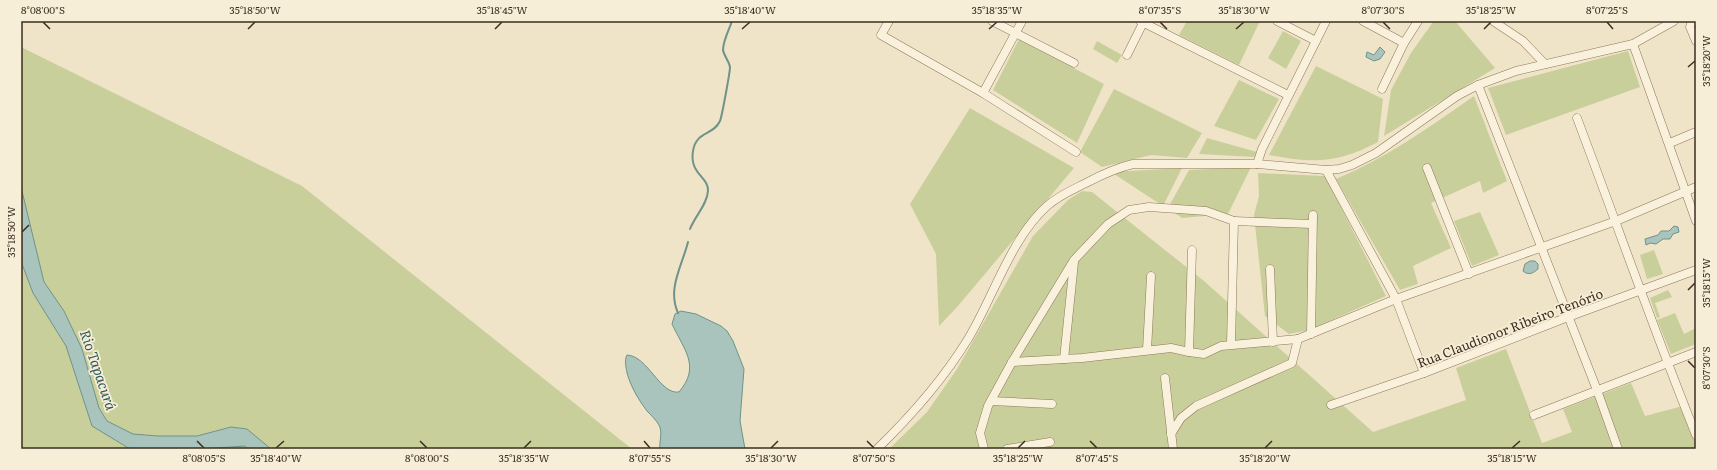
<svg xmlns="http://www.w3.org/2000/svg" width="1717" height="470" font-family="Literata,serif">
<rect width="100%" height="100%" fill="#f0e4c8"/>
<g fill="#c9cf9b">
<path d="M1187,21H1196L1200,23L1201,21H1260L1239,65L1179,35Z"/>
<path d="M1437,21H1455L1495,68L1384,136L1391,90L1411,53L1433,22Z"/>
<path d="M1283,31L1301,41L1286,69L1268,58Z"/>
<path d="M1019,39L1104,84L1077,143L993,90Z"/>
<path d="M1097,41L1122,55L1117,63L1093,49Z"/>
<path d="M21,47L302,186L632,449H21Z"/>
<path d="M1628,51L1640,87L1506,135L1488,88Z"/>
<path d="M1316,66L1383,99L1378,142C1337,164 1313,163 1269,155Z"/>
<path d="M1239,80L1279,99L1256,140L1214,126Z"/>
<path d="M1114,89L1202,133L1187,158L1151,155L1102,167L1080,152Z"/>
<path d="M1474,96L1507,181L1483,193L1480,181L1431,203L1451,248L1413,266L1418,284L1400,290L1336,179C1386,158 1430,127 1474,96Z"/>
<path d="M970,108L1074,168L958,306L939,326L936,254L910,204Z"/>
<path d="M1207,138L1257,152L1254,157L1199,154Z"/>
<path d="M1251,167L1228,214L1182,218L1168,208L1189,170Z"/>
<path d="M1182,168L1163,206L1111,172Z"/>
<path d="M1258,173L1325,176L1386,296L1309,330L1289,334L1265,316L1254,215L1259,196Z"/>
<path d="M1082,191L1092,192L1204,281L1373,432L1466,400L1456,368L1506,349L1542,443L1572,432L1563,409L1631,383L1645,416L1683,406L1696,444V449H889L927,412L957,369L1033,236L1068,200Z"/>
<path d="M1480,212L1499,255L1472,266L1454,221Z"/>
<path d="M1654,250L1663,274L1647,279L1640,255Z"/>
<path d="M1668,290L1672,297L1655,303L1660,317L1657,318L1650,298Z"/>
<path d="M1675,313L1684,334L1696,328V344L1671,354L1657,320Z"/>
</g>
<g fill="#a9c4bc" stroke="#6f938a">
<path d="M1380,47L1385,52L1380,59L1374,61L1366,57L1367,52L1374,55Z"/>
<path d="M21,187L44,282L64,311L82,349L99,408L107,421L133,434L158,436H197L231,427L247,429L271,449H248L245,446L201,449H130L92,426L66,346L33,293L22,264Z"/>
<path d="M1674,226L1678,227L1679,232L1673,234L1670,239H1663L1656,244L1650,243L1646,245L1645,239L1658,235L1661,231H1669Z"/>
<path d="M1530,261H1535L1538,264V269C1533,273 1529,276 1523,271L1525,264Z"/>
<path d="M681,311L696,314L721,326L727,331L733,341L744,369L740,421L745,449H660C659,441 663,433 659,425C656,420 651,415 647,411C638,399 631,387 627,373C626,366 624,361 627,355C648,356 660,395 679,392C701,366 684,350 672,324L675,314Z"/>
</g>
<g fill="none" stroke-linecap="round" stroke-linejoin="round">
<g stroke="#6f938a" stroke-width="2">
<path d="M690,229C695,216 707,205 708,191C709,177 689,174 693,151C696,131 713,136 720,121C722,116 730,72 730,67C729,61 724,56 723,50C723,41 729,30 732,21"/>
<path d="M678,313C667,289 682,266 688,242"/>
</g>
<g stroke="#8d765c" stroke-width="9">
<g id="street">
<path d="M889,21L881,35L983,93L1076,152"/>
<path d="M992,21L1074,63"/>
<path d="M1140,21L1288,95"/>
<path d="M1277,21L1316,41"/>
<path d="M1363,21L1404,43"/>
<path d="M1493,21L1523,41L1545,64"/>
<path d="M1692,21L1690,27L1696,41"/>
<path d="M1633,44L1696,221"/>
<path d="M1127,55L1144,21"/>
<path d="M1478,85L1597,390L1618,449"/>
<path d="M1382,89L1404,43L1418,21"/>
<path d="M983,93L1022,21"/>
<path d="M1577,118C1617,224 1654,331 1696,435"/>
<path d="M1670,143L1696,132"/>
<path d="M1257,164L1262,149L1326,21"/>
<path d="M1427,168L1469,274"/>
<path d="M1326,170L1396,299L1424,373"/>
<path d="M1270,269L1273,342"/>
<path d="M1311,334L1313,215"/>
<path d="M1231,344L1234,221L1312,224"/>
<path d="M1147,350L1151,276"/>
<path d="M1189,352L1192,250"/>
<path d="M1064,359L1074,262"/>
<path d="M1012,362L1082,358L1171,348L1189,352L1204,354L1221,346L1298,339"/>
<path d="M1165,378L1173,449"/>
<path d="M991,401L1052,404"/>
<path d="M1331,405L1424,373L1568,317L1696,270"/>
<path d="M1534,415L1696,352"/>
<path d="M1171,434L1181,418L1196,406L1292,363L1298,339L1396,299L1616,221L1696,187"/>
<path d="M877,449C911,416 943,380 968,339C993,298 1011,238 1047,206C1058,196 1072,190 1086,183C1101,175 1116,168 1133,164H1257L1326,170L1339,169L1352,165L1376,153L1457,96L1478,85L1516,71L1633,44L1674,21"/>
<path d="M984,449L980,433L988,406L1012,362L1074,260L1108,224L1129,210L1149,207L1206,211L1234,221"/>
<path d="M1007,449L1050,442"/>
</g>
</g>
<use href="#street" stroke="#faf1dc" stroke-width="8"/>
</g>
<path fill="none" stroke="#3d2e20" stroke-width="1.5" d="M43,22L50,29M1160,22L1167,29M1383,22L1390,29M1607,22L1613,29M248,29L255,22M495,29L502,22M742,29L750,22M989,29L997,22M1236,29L1244,22M1484,29L1491,22M1688,67L1695,61M22,232L29,225M1688,290L1695,283M1688,361L1695,368M197,441L204,448M420,441L427,448M644,441L650,448M867,441L874,448M1090,441L1097,448M276,448L284,441M524,448L531,441M771,448L778,441M1018,448L1025,441M1265,448L1272,441M1512,448L1520,441"/>
<g text-anchor="middle" stroke-width="3.5" stroke-linejoin="round" paint-order="stroke">
<g font-size="13" fill="#3d2e20" stroke="#f7eed8">
<text transform="translate(1510 328) rotate(-21)" y="5">Rua Claudionor Ribeiro Tenório</text>
</g>
<g font-size="14" font-style="italic" fill="#2f5d5a" stroke="#f7eed8">
<text transform="translate(98 370) rotate(71)" y="5">Rio Tapacurá</text>
</g>
</g>
<rect width="1717" height="470" fill="none" stroke="#f7eed8" stroke-width="44"/>
<rect x="22" y="22" width="1673" height="426" fill="none" stroke="#3d2e20" stroke-width="1.5"/>
<g font-size="10" text-anchor="middle" fill="#3d2e20">
<text x="43" y="14">8°08'00"S</text>
<text x="255" y="14">35°18'50"W</text>
<text x="502" y="14">35°18'45"W</text>
<text x="750" y="14">35°18'40"W</text>
<text x="997" y="14">35°18'35"W</text>
<text x="1160" y="14">8°07'35"S</text>
<text x="1244" y="14">35°18'30"W</text>
<text x="1383" y="14">8°07'30"S</text>
<text x="1491" y="14">35°18'25"W</text>
<text x="1607" y="14">8°07'25"S</text>
<text transform="translate(1706 61) rotate(-90)" y="4">35°18'20"W</text>
<text transform="translate(11 232) rotate(-90)" y="4">35°18'50"W</text>
<text transform="translate(1706 283) rotate(-90)" y="4">35°18'15"W</text>
<text transform="translate(1706 368) rotate(-90)" y="4">8°07'30"S</text>
<text x="204" y="462">8°08'05"S</text>
<text x="276" y="462">35°18'40"W</text>
<text x="427" y="462">8°08'00"S</text>
<text x="524" y="462">35°18'35"W</text>
<text x="650" y="462">8°07'55"S</text>
<text x="771" y="462">35°18'30"W</text>
<text x="874" y="462">8°07'50"S</text>
<text x="1018" y="462">35°18'25"W</text>
<text x="1097" y="462">8°07'45"S</text>
<text x="1265" y="462">35°18'20"W</text>
<text x="1512" y="462">35°18'15"W</text>
</g>
</svg>
